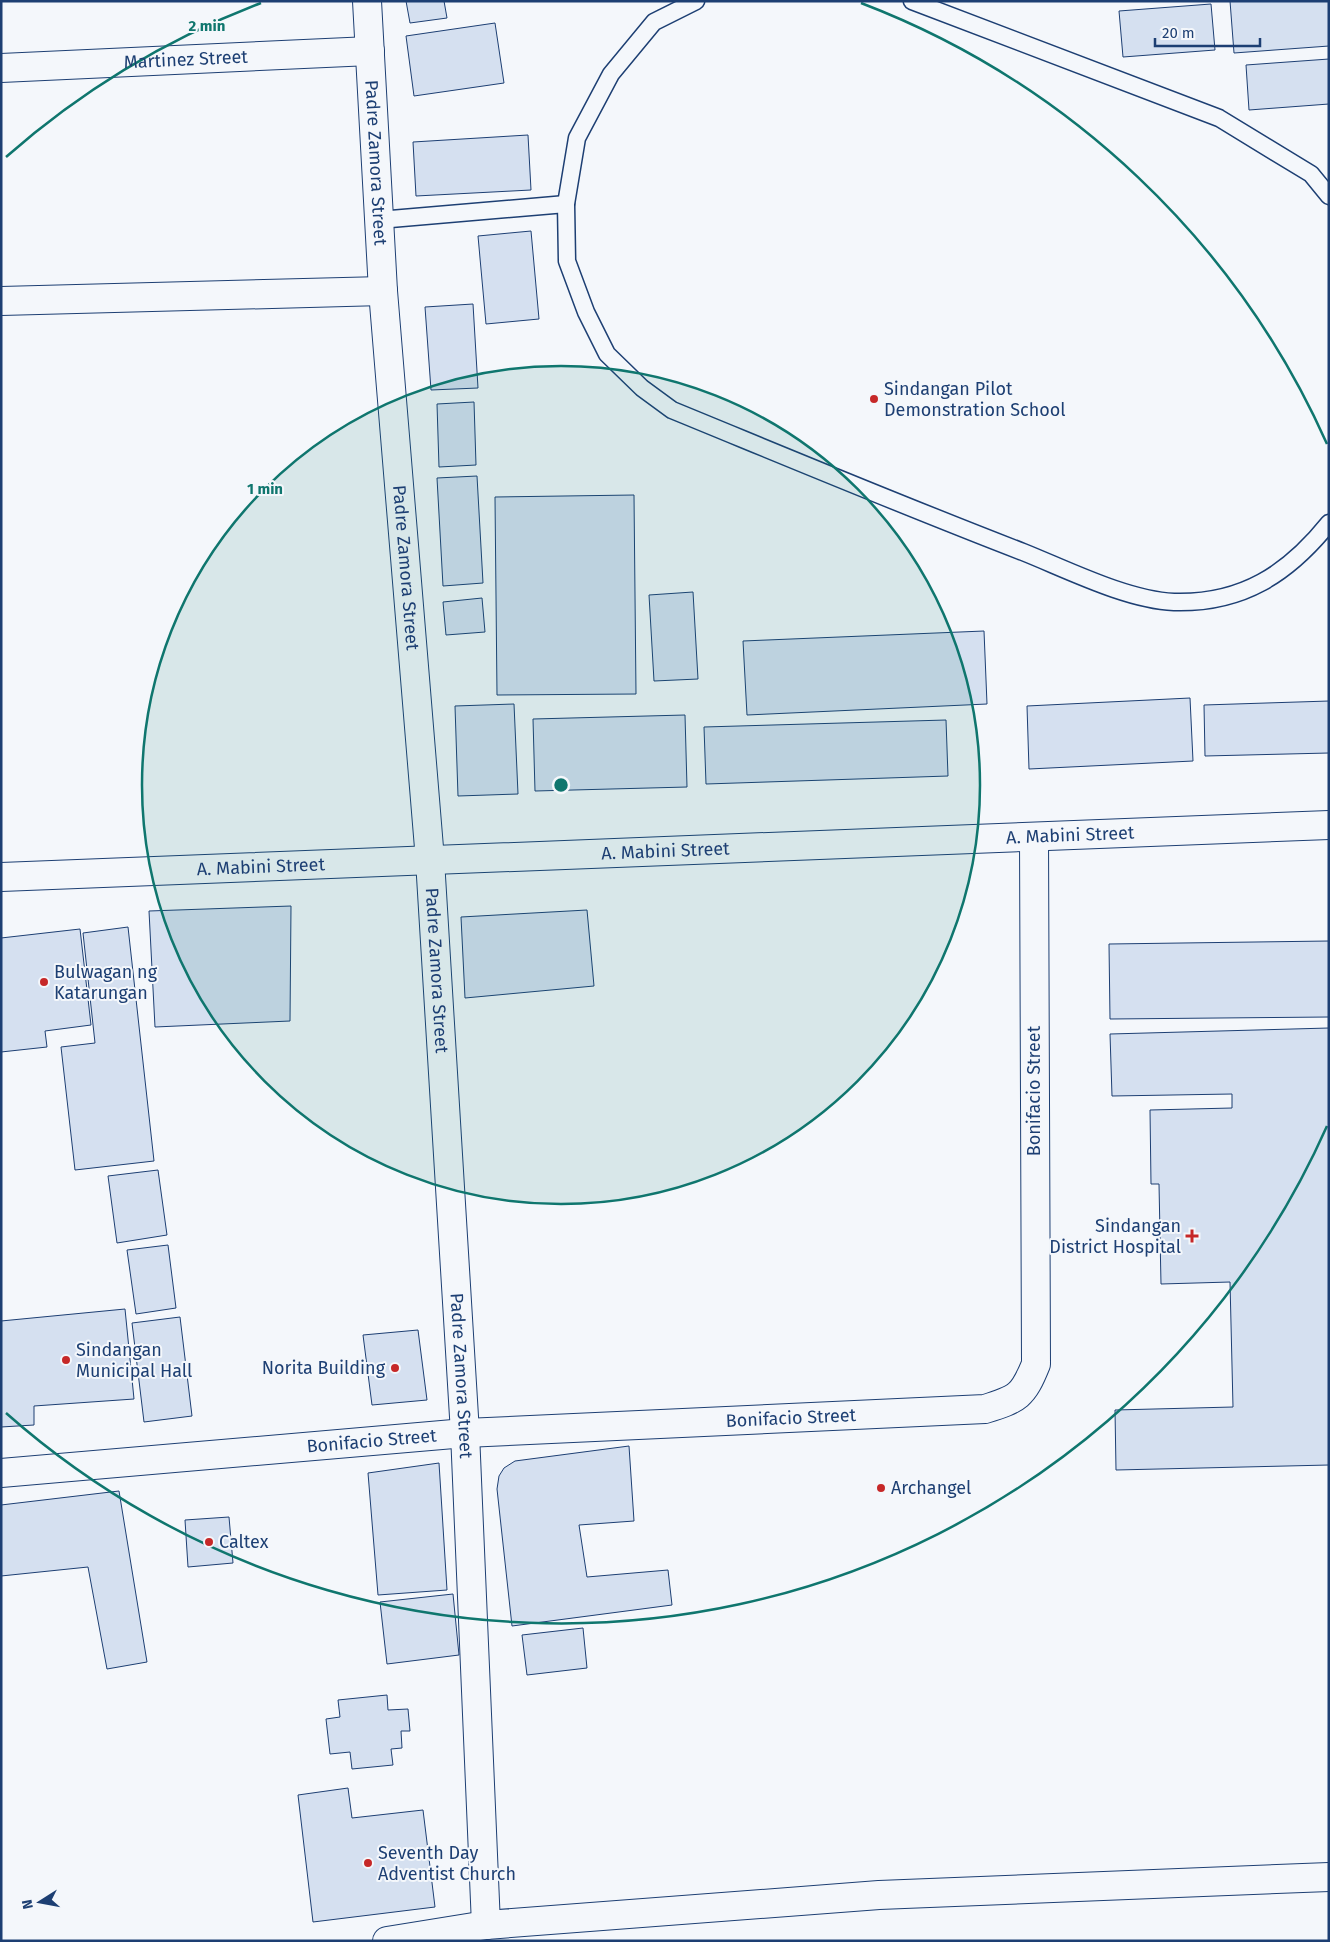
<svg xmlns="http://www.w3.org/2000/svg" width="1330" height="1942" font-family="'Fira Sans',sans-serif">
<rect width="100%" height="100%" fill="#f4f7fb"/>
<g fill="#d5e0f0" stroke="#1d3f73">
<path d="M406,1H444L447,18L410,23Z"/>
<path d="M1230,1H1329V46L1234,53Z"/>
<path d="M1211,4L1215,50L1123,57L1119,11Z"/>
<path d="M495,23L504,83L414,96L406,36Z"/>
<path d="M1329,59V104L1249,110L1246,65Z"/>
<path d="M528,135L531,190L416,196L413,142Z"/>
<path d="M531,231L539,319L486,324L478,236Z"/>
<path d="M473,304L478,388L431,390L425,307Z"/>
<path d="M474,402L476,465L439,467L437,404Z"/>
<path d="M477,476L483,583L443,586L437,478Z"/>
<path d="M634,495L636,694L497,695L495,497Z"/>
<path d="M693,592L698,679L654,681L649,595Z"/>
<path d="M482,598L485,632L446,635L443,602Z"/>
<path d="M984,631L987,704L747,715L743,641Z"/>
<path d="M1190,698L1193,761L1029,769L1027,706Z"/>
<path d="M1329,701V753L1205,756L1204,705Z"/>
<path d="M514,704L518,794L458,796L455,706Z"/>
<path d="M685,715L687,787L535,791L533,719Z"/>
<path d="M946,720L948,776L706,784L704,727Z"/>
<path d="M291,906L290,1021L155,1027L149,911Z"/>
<path d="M587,910L594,986L465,998L461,917Z"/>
<path d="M128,927L154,1161L75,1170L61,1047L95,1043L83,933Z"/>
<path d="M80,929L91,1025L45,1031L47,1047L1,1052V938Z"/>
<path d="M1329,941V1017L1110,1019L1109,944Z"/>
<path d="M1329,1028V1465L1116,1470L1115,1410L1233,1407L1230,1282L1161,1284L1159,1184H1151L1150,1110L1232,1108V1094L1112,1096L1110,1034Z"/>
<path d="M158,1170L167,1235L117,1243L108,1176Z"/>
<path d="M168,1245L176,1308L136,1314L127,1250Z"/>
<path d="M125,1309L134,1399L34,1406V1425L1,1427V1321Z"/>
<path d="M180,1317L192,1416L144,1422L132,1323Z"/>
<path d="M418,1330L427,1400L372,1405L363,1335Z"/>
<path d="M629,1446L634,1521L579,1525L587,1577L668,1570L672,1605L512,1626L497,1489L499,1476L504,1468L515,1461Z"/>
<path d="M439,1463L447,1590L378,1595L368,1473Z"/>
<path d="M119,1491L147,1662L107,1669L88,1567L1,1576V1505Z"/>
<path d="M229,1517L233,1563L188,1567L185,1520Z"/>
<path d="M453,1594L459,1655L387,1664L380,1602Z"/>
<path d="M583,1628L587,1668L527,1675L522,1635Z"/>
<path d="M387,1695L388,1710L408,1709L410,1731H401L402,1748L391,1749L393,1765L352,1769L350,1752L330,1754L326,1719L340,1717L338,1700Z"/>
<path d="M348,1788L352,1818L423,1810L435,1907L313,1922L298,1795Z"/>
</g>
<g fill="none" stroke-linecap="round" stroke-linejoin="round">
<g stroke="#1d3f73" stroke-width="19">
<g id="service">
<path d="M696,1L654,22L611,74L577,138L566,204L567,261L586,312L607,354L642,388L672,410C789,458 906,507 1023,552C1068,570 1127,600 1174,602C1242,604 1288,574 1329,523"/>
<path d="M912,1L1219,118L1311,174L1329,196"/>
<path d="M379,220L566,204"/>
</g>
</g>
<g stroke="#1d3f73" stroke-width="30">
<g id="minor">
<path id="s1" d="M1,68L370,51"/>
<path d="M1,301L383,291"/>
<path id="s2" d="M1,877L1329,825"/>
<path id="s3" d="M1,1473L465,1433L985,1409C1018,1399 1023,1396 1036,1364L1034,838"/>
</g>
</g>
<g stroke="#1d3f73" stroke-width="30">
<g id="tertiary">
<path id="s4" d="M367,1L383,291L430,860L465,1433L486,1925"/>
<path d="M387,1941L486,1925L879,1895L1329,1877"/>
</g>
</g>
<use href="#service" stroke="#f4f7fb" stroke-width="16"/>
<use href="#minor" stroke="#f4f7fb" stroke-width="28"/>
<use href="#tertiary" stroke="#f4f7fb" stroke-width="28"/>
</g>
<circle cx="561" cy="785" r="419" fill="#0f766e" fill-opacity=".12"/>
<g fill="none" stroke="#0f766e" stroke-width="2.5">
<circle cx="561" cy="785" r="419"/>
<path d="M1327 1126A838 838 0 0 1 6 1413M6 157A838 838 0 0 1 261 3M861 3A838 838 0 0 1 1327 444"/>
</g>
<g fill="#c62828" stroke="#f4f7fb" stroke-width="2">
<circle cx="874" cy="399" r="5"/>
<circle cx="44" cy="982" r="5"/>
<path d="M1189.5 1228.5h5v5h5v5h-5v5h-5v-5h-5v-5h5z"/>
<circle cx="66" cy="1360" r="5"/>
<circle cx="395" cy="1368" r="5"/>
<circle cx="881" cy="1488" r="5"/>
<circle cx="209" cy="1542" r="5"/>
<circle cx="368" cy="1863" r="5"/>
</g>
<g text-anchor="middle" stroke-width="4" stroke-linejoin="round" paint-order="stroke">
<g font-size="18" fill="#1d3f73" stroke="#f4f7fb">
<text dy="6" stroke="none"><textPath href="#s1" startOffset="185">Martinez Street</textPath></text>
<text dy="6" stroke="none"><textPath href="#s4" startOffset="162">Padre Zamora Street</textPath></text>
<text dy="6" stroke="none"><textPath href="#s4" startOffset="568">Padre Zamora Street</textPath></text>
<text dy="6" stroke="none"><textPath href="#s2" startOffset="1070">A. Mabini Street</textPath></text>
<text dy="6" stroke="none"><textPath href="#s2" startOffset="665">A. Mabini Street</textPath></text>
<text dy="6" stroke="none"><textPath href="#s2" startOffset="260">A. Mabini Street</textPath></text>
<text dy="6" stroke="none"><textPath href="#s4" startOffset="972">Padre Zamora Street</textPath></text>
<text transform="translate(1034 1091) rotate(-90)" y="6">Bonifacio Street</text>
<text dy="6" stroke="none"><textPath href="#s4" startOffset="1378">Padre Zamora Street</textPath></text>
<text dy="6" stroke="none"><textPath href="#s3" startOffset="792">Bonifacio Street</textPath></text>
<text dy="6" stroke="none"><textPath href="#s3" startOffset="372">Bonifacio Street</textPath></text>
</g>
<g font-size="18" fill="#1d3f73" stroke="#f4f7fb" text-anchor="start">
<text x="884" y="395">Sindangan Pilot<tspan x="884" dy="21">Demonstration School</tspan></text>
<text x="54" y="978">Bulwagan ng<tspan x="54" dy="21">Katarungan</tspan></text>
<text x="1181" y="1232" text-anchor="end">Sindangan<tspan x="1181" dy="21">District Hospital</tspan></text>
<text x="76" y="1356">Sindangan<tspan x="76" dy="21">Municipal Hall</tspan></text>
<text x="385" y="1374" text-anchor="end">Norita Building</text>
<text x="891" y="1494">Archangel</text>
<text x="219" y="1548">Caltex</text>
<text x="378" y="1859">Seventh Day<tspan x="378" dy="21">Adventist Church</tspan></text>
</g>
</g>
<circle cx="561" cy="785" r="8" fill="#0f766e" stroke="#f4f7fb" stroke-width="2.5"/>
<g font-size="15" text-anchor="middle" font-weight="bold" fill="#0f766e" stroke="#f4f7fb" stroke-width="4" stroke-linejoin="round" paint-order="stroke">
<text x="207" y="31">2 min</text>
<text x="265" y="494">1 min</text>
</g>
<rect width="1330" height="1942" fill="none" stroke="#1d3f73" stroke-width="5"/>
<g transform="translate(40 1902) rotate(259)" stroke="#f4f7fb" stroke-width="4" paint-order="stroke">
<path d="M0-4L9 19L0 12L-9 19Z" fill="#1d3f73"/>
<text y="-8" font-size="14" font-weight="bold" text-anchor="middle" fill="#1d3f73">N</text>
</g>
<path d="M1155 38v8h105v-8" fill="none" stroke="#1d3f73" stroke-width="2.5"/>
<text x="1162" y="38" font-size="15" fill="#1d3f73" stroke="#f4f7fb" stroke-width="4" paint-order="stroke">20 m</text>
</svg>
